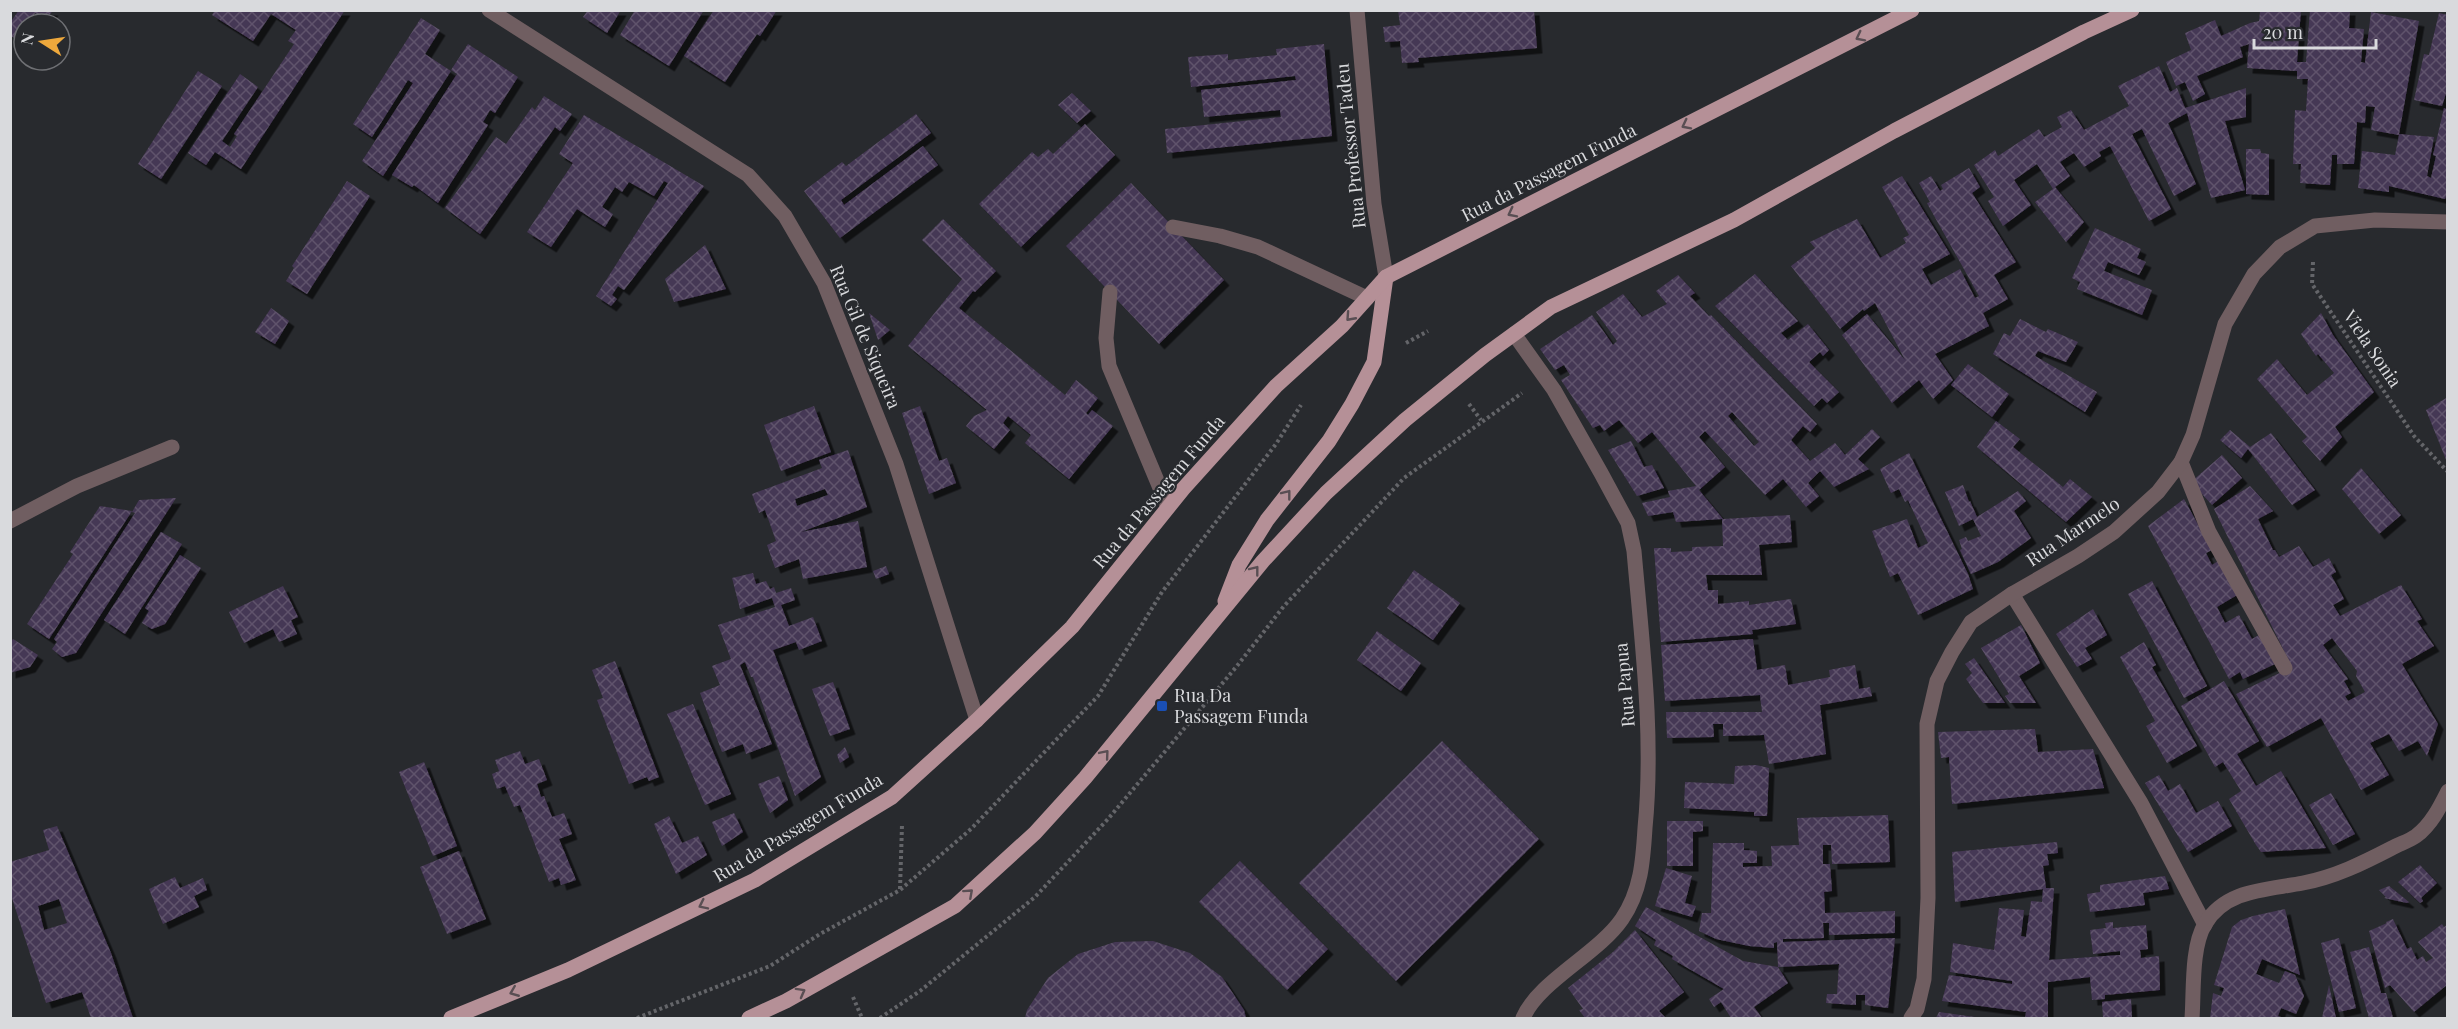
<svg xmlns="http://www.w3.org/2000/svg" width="2458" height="1029" font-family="'Playfair Display',serif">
<defs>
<pattern id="building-cross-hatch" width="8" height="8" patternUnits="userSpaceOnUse" patternTransform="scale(1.5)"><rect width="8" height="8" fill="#453754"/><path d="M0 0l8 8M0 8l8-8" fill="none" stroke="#5f536c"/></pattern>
<filter id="shadow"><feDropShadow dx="5.5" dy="5.5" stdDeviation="0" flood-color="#0009"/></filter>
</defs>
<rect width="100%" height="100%" fill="#282a2e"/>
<g fill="url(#building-cross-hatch)" fill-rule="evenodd" filter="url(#shadow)">
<path d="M19,10H53L46,20L35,13L28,24H24L22,41L10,36V23Z"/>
<path d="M215,10H345L241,169L215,152L206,165L188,153L240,74L258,87L222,141L230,147L237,136L234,134L294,44L288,41L296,30L271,14L253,41L212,15Z"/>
<path d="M588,10H621L607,33L583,17Z"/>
<path d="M635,10H704L669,66L620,35Z"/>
<path d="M714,10H777L760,36L757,34L725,82L684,56Z"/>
<path d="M1398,10H1534L1537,48L1418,58L1419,62L1402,63L1400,41L1385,42L1383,27L1400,25Z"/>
<path d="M2272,10H2301L2297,62H2306L2310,10H2350L2349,28L2364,29L2361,62L2365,63L2371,12L2419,21L2399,134L2434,137L2427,176L2431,178L2436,156L2433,155L2444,108L2448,110V191L2445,199L2389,186V192L2358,188L2362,151L2395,155L2399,135L2371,130L2375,107L2366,106L2365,123L2357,122L2354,164H2337V155H2332L2330,185L2300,183L2301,164H2293L2295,110L2306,111L2308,79H2297V71L2247,68L2249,44L2240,47L2243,57L2197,76L2205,94L2193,101L2185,82L2176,86L2166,62L2191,50L2185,33L2215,20L2221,36L2250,23L2259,21L2260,12Z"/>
<path d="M2439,13L2448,15V87L2442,106L2414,100L2424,54L2429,55Z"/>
<path d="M421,18L440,30L425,54L451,71L383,176L362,161L413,83L408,80L372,137L353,124Z"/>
<path d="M468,44L518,77L495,113L490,110L483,122L488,125L438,203L414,185L412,187L392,175L457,74L451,70Z"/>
<path d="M1324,44L1332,136L1167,153L1165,129L1281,117L1280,110L1204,117L1201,90L1296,80L1295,76L1191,87L1188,57L1228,54V60L1277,55L1276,49Z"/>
<path d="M2159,66L2170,92L2177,88L2185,108L2246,88V117L2225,121L2245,190L2211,198L2187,113L2168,123L2196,184L2174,196L2142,129L2132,134L2171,209L2149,221L2110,146L2099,152L2101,156L2084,167L2074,153L2060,162L2070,176L2055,187L2084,222L2066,242L2035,202L2053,189L2037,164L2014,180L2031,205L2003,226L1988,201L1994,197L1974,165L1995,150L1998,156L2039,129L2044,137L2062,127L2057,117L2071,110L2084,130L2129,106L2118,86Z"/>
<path d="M198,71L222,86L161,179L138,164Z"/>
<path d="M1072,93L1091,111L1077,123L1058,105Z"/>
<path d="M544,96L572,114L560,131L555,127L480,234L445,208L496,137L506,144L532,107L535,110Z"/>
<path d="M916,114L931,133L841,200L844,205L923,146L938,165L840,238L804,191L842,162L846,166Z"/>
<path d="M584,115L704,186L624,290L618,286L612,295L617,299L611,306L596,296L668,183L664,181L654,196L629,182L622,192L615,187L602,207L613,214L605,227L577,209L551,247L527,232L573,163L559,154Z"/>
<path d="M1085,124L1115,155L1021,247L979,204L1032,152L1038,157L1048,149L1053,154Z"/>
<path d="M2246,149H2260L2261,153L2269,154V195L2246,194Z"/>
<path d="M1969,168L1980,187L1972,193L2016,262L1994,275L2008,299L1983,313L1989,326L1935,354L1953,380L1933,399L1919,380L1892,403L1842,335L1867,314L1905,360L1875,303L1864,311L1863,309L1840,329L1791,266L1815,248L1810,242L1857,219L1880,258L1906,243L1903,238L1909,235L1882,187L1902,176L1950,254L1922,269L1931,285L1960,269L1975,298L1979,296L1928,205L1927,203L1930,202L1919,183L1931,176L1940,191L1943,189L1941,185Z"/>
<path d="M347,181L370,196L307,294L286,281L294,268L292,266Z"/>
<path d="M1131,183L1224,280L1159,344L1066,246Z"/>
<path d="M943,219L996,271L975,292L973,291L959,308L1065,395L1076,380L1098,398L1086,413L1088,415L1092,410L1113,426L1069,479L1025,443L1031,435L1008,416L1003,423L1010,430L994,449L966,426L974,416L987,410L908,346L962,279L922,240Z"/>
<path d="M2095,228L2141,249L2137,258L2146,262L2139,275L2108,262L2104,271L2152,290L2142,315L2077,289L2080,282L2072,278Z"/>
<path d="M705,245L726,289L674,302L665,279Z"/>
<path d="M1755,274L1798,321L1781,333L1788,340L1808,324L1829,350L1823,356L1820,352L1809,362L1839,392L1827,403L1822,398L1814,406L1715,306Z"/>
<path d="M1678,275L1695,293L1690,296L1709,316L1711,315L1817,424L1810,432L1803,426L1791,440L1810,461L1835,443L1845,455L1872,429L1880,437L1858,459L1869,469L1834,487L1820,471L1808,483L1819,496L1806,507L1783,479L1765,495L1705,431L1699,437L1725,467L1699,490L1723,519L1790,515L1792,542L1759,545L1762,575H1706L1708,590H1718V604L1749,601V605L1791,599L1796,624L1752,630L1753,634L1661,642L1654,548H1671V552L1692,551V547L1723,546L1722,519L1676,522L1673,512L1648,516L1642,503L1670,497L1668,491L1696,486L1652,432L1638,443L1619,420L1604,431L1600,425L1593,428L1561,380L1570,375L1564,365L1555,370L1540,349L1592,315L1613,345L1617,341L1596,312L1623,294L1642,317L1667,304L1656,291ZM1732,412L1759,442L1754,446L1728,416Z"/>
<path d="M271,308L289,321L275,344L255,332Z"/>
<path d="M869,313L890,330L878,340Z"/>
<path d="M2321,313L2333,335L2374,392L2335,427L2342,437L2320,461L2302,441L2307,437L2257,379L2277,359L2307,395L2334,373L2318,354L2316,356L2301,334Z"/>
<path d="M2020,319L2046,332L2048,329L2078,342L2066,362L2038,351L2035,356L2097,392L2085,412L1993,354L2004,333L2010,336Z"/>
<path d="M1968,364L2009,394L1992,417L1951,385Z"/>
<path d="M2448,397V462H2447L2426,410Z"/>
<path d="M814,406L831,452L781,471L764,425Z"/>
<path d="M920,406L939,461L947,458L956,483L929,494L902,413Z"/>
<path d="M1996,421L2020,439L2013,447L2063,487L2070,479L2092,497L2066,522L1977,447Z"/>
<path d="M2230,430L2250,447L2271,433L2315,490L2292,505L2248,449L2241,458L2220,440Z"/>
<path d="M1631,441L1644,467L1652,465L1664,488L1637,496L1608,450Z"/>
<path d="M848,450L867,507L801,532L858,521L867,567L803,579L799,559L775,568L767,545L776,541L765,510L759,513L752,494L822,468L819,460ZM825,489L828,495L797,506L795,499Z"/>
<path d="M1909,453L1968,574L1973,589L1918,615L1898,573L1890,577L1872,531L1907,519L1918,548L1928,543L1908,500L1905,502L1899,489L1891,493L1880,469Z"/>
<path d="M2222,455L2242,478L2212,505L2191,482Z"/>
<path d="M2361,468L2401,515L2379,534L2342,489Z"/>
<path d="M1963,485L1969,502L1970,501L1977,517L2018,491L2026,501L2014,511L2031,538L1998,562L1971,574L1960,550L1962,549L1959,540L1966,537L1968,541L1981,536L1973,519L1959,526L1945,492Z"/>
<path d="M2250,486L2273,511L2258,519L2273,550H2275L2279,557L2299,546L2313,567L2329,558L2336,572L2331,575L2344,599L2333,605L2340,616L2401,585L2422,619L2417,621L2434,646L2402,664L2438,724L2427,756L2418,741L2399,751L2389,734L2370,743L2389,775L2361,790L2321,718L2267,747L2236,694L2292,667L2214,509ZM2332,638L2357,671L2356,676L2365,692L2348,701L2345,696L2351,693L2344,681L2348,679L2323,645Z"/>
<path d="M176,498L76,653L62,657L52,649L57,642L54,639L135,513L132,512L139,500Z"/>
<path d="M2184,499L2212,550L2206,553L2212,565L2218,561L2237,595L2217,607L2225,623L2239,615L2252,639L2259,635L2275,664L2243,679L2240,672L2229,679L2148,526Z"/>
<path d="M100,506L132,511L49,639L27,624L73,554L70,552Z"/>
<path d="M161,532L182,544L125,634L104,620Z"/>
<path d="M180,555L201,568L165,624L152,629L142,623L149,611L145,608Z"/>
<path d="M886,566L889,574L876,579L873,571Z"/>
<path d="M1414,570L1460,603L1433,640L1387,608Z"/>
<path d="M753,573L756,584L766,581L770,589L774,587L776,593L791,588L795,600L781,605L789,626L813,617L822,641L799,650L796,642L773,650L821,777L795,796L753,677H751L745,662L740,665L772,744L746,754L743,744L722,752L700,693L720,685L712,666L731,659L718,625L775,607L772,598L740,609L732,578Z"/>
<path d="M2152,581L2207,686L2184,698L2128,594Z"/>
<path d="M283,586L298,617L291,620L297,634L279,642L273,629L244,643L229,612Z"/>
<path d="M2093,609L2107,635L2085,648L2092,659L2077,667L2056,634Z"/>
<path d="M2021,625L2040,663L2019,676L2036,703H2010L2005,696L2009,694L1981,648Z"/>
<path d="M1377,631L1421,663L1401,691L1357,660Z"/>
<path d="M13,639L38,655L30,667L10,673V643Z"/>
<path d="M1753,639L1757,670L1785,665L1788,685L1830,677L1829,670L1855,665L1859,689L1870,687L1872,696L1820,705L1826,754L1769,764L1764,735L1723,736V724H1713L1714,737L1667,738L1666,712H1762L1760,695L1665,701L1661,645Z"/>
<path d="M2144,642L2156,665L2152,667L2197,746L2167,763L2146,726L2155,721L2120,657Z"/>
<path d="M1974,658L2005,703H1983L1966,679L1972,673L1965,664Z"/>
<path d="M615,661L659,777L649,781L647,777L629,784L597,700L603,698L592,670Z"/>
<path d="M2224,681L2259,741L2237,754L2256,786L2281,771L2326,848L2261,852L2256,845L2229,799L2241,791L2223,762L2215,767L2181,706Z"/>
<path d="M833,682L850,729L830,736L812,689Z"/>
<path d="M693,704L731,794L705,805L667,714Z"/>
<path d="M2035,729L2038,752L2093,749L2104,788L1952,804L1949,757L1941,758L1938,732Z"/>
<path d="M1442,741L1539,839L1396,981L1299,883Z"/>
<path d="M845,747L849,757L840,763L837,755Z"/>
<path d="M520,751L525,764L539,759L547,780L537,784L541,797L544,796L552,817L564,813L572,834L559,839L576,880L561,885L559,878L549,882L520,805L514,807L505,786L497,789L492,774L499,771L495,760Z"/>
<path d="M424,762L457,846L433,856L399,772Z"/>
<path d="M1756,765L1769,768L1767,816H1754V812L1684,808L1685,782L1734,784L1735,766Z"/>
<path d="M2159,775L2168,791L2180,784L2196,813L2218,801L2232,826L2188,852L2145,783Z"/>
<path d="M779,776L788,800L770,813L758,784Z"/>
<path d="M2331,793L2355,834L2333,845L2309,805Z"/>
<path d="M734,813L743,832L722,846L712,822Z"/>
<path d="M1888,815L1890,862L1832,864L1831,845H1823V864H1830L1832,891L1824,892L1825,913L1895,911V933L1829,935V923H1823L1824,938L1783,939V942L1895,938L1888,1008L1865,1005V995H1856V1005L1826,1003L1827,994H1837L1839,964L1778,967L1777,942L1774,943V948L1749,946L1716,939L1699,931L1702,913H1711L1713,843H1744V850L1757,851V863H1743V867L1772,866L1771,846L1799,845L1797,818Z"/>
<path d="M669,816L682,843L698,836L707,855L676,874L654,824Z"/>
<path d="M1667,821H1703V831L1693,832V866H1667Z"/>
<path d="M57,826L111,953L133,1018H91L82,992L46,1003L10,892V862L49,850L43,830ZM59,899L67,923L44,930L38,906Z"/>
<path d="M2057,842L2058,853L2047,854L2049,865L2043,866L2046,888H2054L2049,960L2120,955V951L2093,954L2090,930L2106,928L2105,923L2113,922V928L2146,925L2148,949L2140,950L2141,958L2159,956L2160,990L2105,995V999L2092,1000L2090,977L2048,982V1018H2025L2026,1012L1942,1001L1949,975L2012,984V981L1950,972L1953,943L1994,950L1999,908L2024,910L2021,936L2026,937L2031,901L2042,902L2043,889L1955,902L1952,852Z"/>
<path d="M459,851L486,919L447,934L420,867Z"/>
<path d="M1240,861L1328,949L1287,990L1199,902Z"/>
<path d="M2420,865L2437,883L2421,898L2423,901L2420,903L2398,882Z"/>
<path d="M1666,868L1692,876L1685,903L1696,906L1692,917L1655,906Z"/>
<path d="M2165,876L2169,889L2143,893L2145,905L2090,912L2087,894L2100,892V885Z"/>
<path d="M175,877L180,888L203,878L207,890L194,896L199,907L163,924L149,889Z"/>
<path d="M2389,886L2409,902L2407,903L2384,898L2386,897L2379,890Z"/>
<path d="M1646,907L1743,961L1778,967L1788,983L1754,1007L1762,1018H1731L1721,1002L1714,1007L1709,999L1724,989L1672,959L1673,956L1654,945L1656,940L1635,926Z"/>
<path d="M2285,909L2300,975L2262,959L2256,974L2279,983L2285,971L2295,975L2304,996L2296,1014L2281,1008L2278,1016L2284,1018H2210L2213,993L2221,996L2224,988L2214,985L2232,927L2241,920L2253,916Z"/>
<path d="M2393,919L2407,949L2411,947L2417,960L2423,956L2426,962L2433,958L2418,942L2442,924L2444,927L2448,924V984L2414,1012L2390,985L2385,988L2369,931L2387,923L2386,922Z"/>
<path d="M1635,930L1684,992L1659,1011L1666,1018H1585L1579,1010L1583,1009L1568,988L1613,952Z"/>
<path d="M2339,938L2356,1008L2339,1012L2321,943Z"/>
<path d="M1153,941L1190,953L1222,977L1244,1010L1246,1018H1025L1027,1010L1048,978L1078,954L1115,942Z"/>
<path d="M2369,947L2381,993H2386L2393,1018H2369L2350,952Z"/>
<path d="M2329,985L2336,1018H2322Z"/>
<path d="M2131,999L2132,1018H2103L2102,1002Z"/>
<path d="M1939,1012L1975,1017V1018H1936Z"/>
</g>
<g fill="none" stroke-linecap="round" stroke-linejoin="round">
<g stroke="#646569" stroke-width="4" stroke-dasharray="3 3" stroke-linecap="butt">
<path d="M2313,262L2312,284L2414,436L2448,472"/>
<path d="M1406,343L1428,331"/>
<path d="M1469,404L1481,420"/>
<path d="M900,889L902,825"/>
<path d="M853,997L862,1018"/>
<path d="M637,1018L770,966L820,934L900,890L971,829L1098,696L1162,592L1276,444L1301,405"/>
<path d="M880,1018L920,991L1035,897L1108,819L1237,666L1284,606L1404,478L1522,393"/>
</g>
<g stroke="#705e61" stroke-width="15">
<path d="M1173,227L1220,236L1258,247L1367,298"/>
<path d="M1110,292L1106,338L1109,366L1168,507"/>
<path d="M1514,334L1554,390L1601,473L1628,523L1634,551C1642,643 1654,736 1645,828C1643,861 1641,891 1622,919C1598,954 1538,982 1523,1018"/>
<path d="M2181,462L2209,532L2285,668"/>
</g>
<g stroke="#705e61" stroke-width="15">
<path d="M489,10L748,175L785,216L824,283L896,464L977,720"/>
<path d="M1357,10L1374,204L1386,277"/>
<path d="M10,521L77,486L172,447"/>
<path d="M2012,594L2141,803L2205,925"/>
<path d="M1911,1018L1917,1009L1924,979L1928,898L1927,724L1937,681L1952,652L1971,622L2012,594L2078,556L2114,532L2158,492L2181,462L2193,435L2225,324L2254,274L2280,247L2315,226L2375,220L2448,222"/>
<path d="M2192,1018C2194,992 2191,947 2205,924C2226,889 2267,890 2303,883C2335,877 2363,863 2392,848C2399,844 2409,841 2416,836C2431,825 2440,807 2448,791"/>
</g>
<g stroke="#b59097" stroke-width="15">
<path d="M1225,601L1239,565L1267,520L1329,441L1352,404L1374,362L1386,277"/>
<path d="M451,1018L568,970L755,880L892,797L977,720L1072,627L1183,489L1276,386L1342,326L1386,277L1912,10"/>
<path d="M749,1018L786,1001L955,906L1035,833L1085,778L1263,561L1326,493L1405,420L1485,355L1551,307L1734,220L1894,131L2084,32L2132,10"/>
</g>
</g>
<defs><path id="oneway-chevron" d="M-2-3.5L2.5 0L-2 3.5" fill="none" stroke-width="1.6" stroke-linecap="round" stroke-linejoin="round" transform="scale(1.5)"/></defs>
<g stroke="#594e53">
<use href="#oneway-chevron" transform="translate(1860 37) rotate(153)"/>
<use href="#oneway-chevron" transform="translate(1686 125) rotate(153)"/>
<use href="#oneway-chevron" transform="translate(1512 213) rotate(153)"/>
<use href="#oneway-chevron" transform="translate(1350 317) rotate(132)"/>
<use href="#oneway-chevron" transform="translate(1287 494) rotate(-52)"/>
<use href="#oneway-chevron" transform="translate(1255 570) rotate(-52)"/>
<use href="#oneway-chevron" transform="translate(1105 754) rotate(-50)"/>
<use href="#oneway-chevron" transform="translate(969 893) rotate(-42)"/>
<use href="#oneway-chevron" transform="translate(703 905) rotate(154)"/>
<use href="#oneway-chevron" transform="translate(514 992) rotate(158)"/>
<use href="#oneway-chevron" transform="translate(801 992) rotate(-29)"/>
</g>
<rect fill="#1a4fb4" stroke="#282a2e" stroke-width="2" x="1156" y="700" width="12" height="12" rx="3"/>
<g text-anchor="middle" stroke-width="4.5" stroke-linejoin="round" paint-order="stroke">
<g font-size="18" fill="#d9dadd" stroke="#282a2e">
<text transform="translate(1351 146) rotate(-96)" y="6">Rua Professor Tadeu</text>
<text transform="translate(1549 173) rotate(-27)" y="6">Rua da Passagem Funda</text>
<text transform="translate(865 337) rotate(67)" y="6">Rua Gil de Siqueira</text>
<text transform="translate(2372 349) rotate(56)" y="6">Viela Sonia</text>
<text transform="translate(1159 492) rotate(-50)" y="6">Rua da Passagem Funda</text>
<text transform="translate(2073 532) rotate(-34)" y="6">Rua Marmelo</text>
<text transform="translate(1625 685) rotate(-95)" y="6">Rua Papua</text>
<text transform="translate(798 828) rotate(-31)" y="6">Rua da Passagem Funda</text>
</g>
<g font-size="18" fill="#d9dadd" stroke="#282a2e" text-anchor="start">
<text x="1174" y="702">Rua Da<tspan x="1174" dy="21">Passagem Funda</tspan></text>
</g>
</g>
<rect width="2458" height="1029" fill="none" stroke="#d9dadd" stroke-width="24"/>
<g transform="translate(42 42) rotate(282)"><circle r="28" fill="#282a2e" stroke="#6f7074" stroke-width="1.5"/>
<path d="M0-4.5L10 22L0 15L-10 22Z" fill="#eea83c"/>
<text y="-9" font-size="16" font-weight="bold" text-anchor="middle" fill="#d9dadd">N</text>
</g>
<path d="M2254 39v9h122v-9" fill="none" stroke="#d9dadd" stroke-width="3"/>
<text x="2263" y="39" font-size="18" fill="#d9dadd" stroke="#282a2e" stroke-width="4.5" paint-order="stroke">20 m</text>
</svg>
